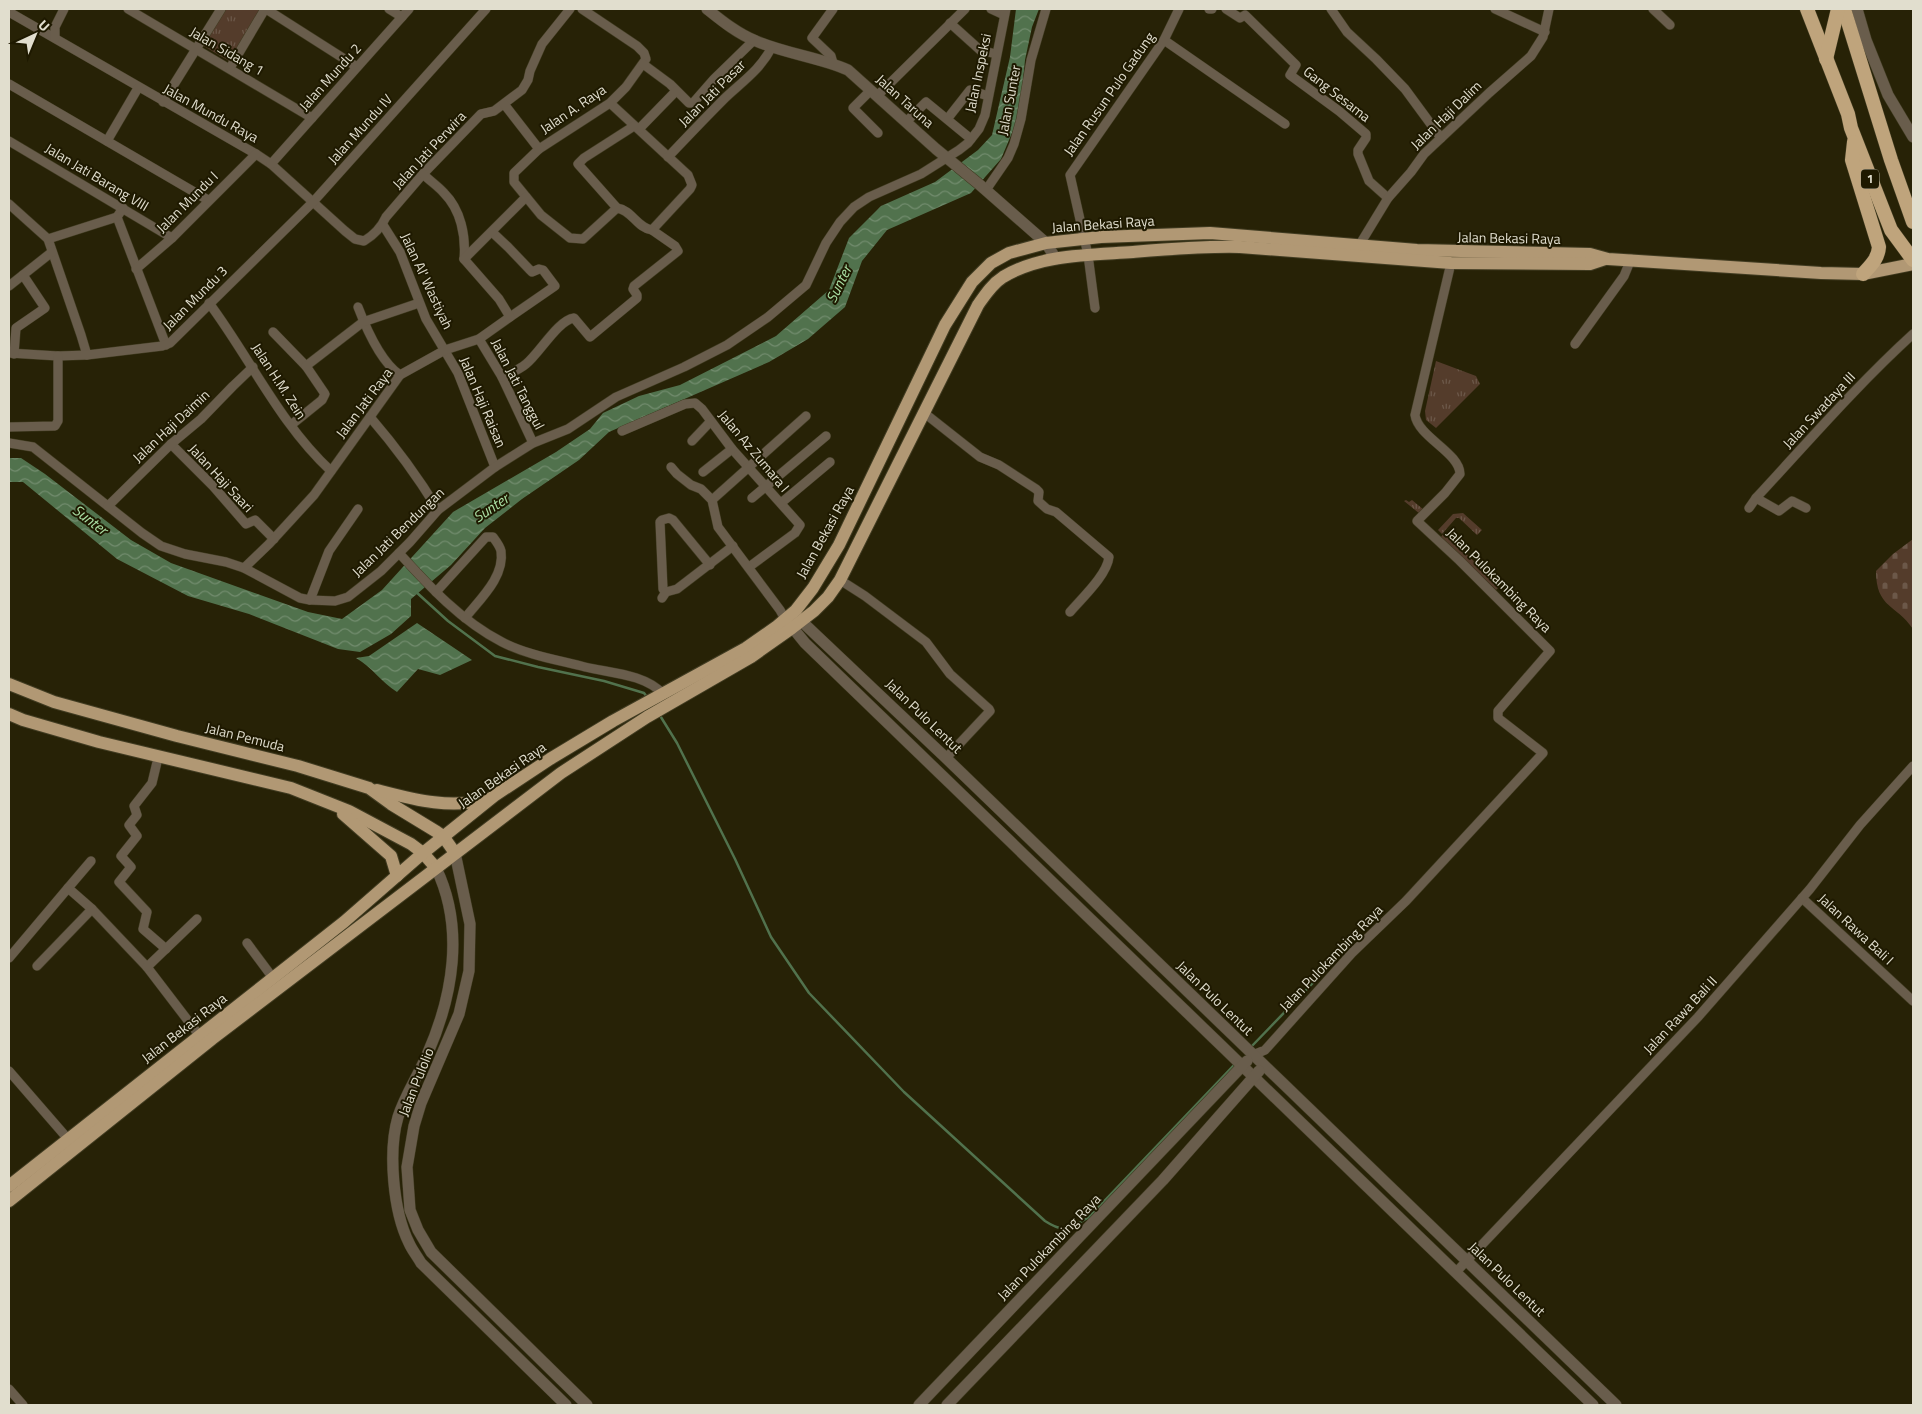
<svg xmlns="http://www.w3.org/2000/svg" width="1922" height="1414" font-family="'Titillium Web',sans-serif">
<defs>
<pattern id="cemetery-stones" width="16" height="16" patternUnits="userSpaceOnUse" patternTransform="scale(1.25)"><rect width="16" height="16" fill="#543c2b"/><path d="M2 7V4a2 2 0 0 1 4 0v3zM10 15v-3a2 2 0 0 1 4 0v3z" fill="#6c5849"/></pattern>
<pattern id="park-tufts" width="24" height="20" patternUnits="userSpaceOnUse" patternTransform="scale(1.25)"><rect width="24" height="20" fill="#543c2b"/><path d="M3 7l-1-3M5 7V3M7 7l1-3M15 17l-1-3M17 17v-4M19 17l1-3" fill="none" stroke="#6c5849"/></pattern>
<pattern id="water-waves" width="16" height="10" patternUnits="userSpaceOnUse" patternTransform="scale(1.25)"><rect width="16" height="10" fill="#51724d"/><path d="M0 5q4-4 8 0t8 0" fill="none" stroke="#728c6e"/></pattern>
</defs>
<rect width="100%" height="100%" fill="#272206"/>
<path fill="url(#cemetery-stones)" d="M1913,539V629C1896,604 1876,608 1876,571L1893,554Z"/>
<g fill="url(#park-tufts)">
<path d="M223,9H261L229,61L202,45Z"/>
<path d="M1436,361L1476,376L1480,384L1436,428L1426,420L1425,411Z"/>
<path d="M1406,500L1409,502L1412,500L1424,510L1420,514L1404,501Z"/>
<path d="M1463,513L1482,530L1477,535L1459,518H1456L1442,534L1438,530L1453,514Z"/>
<path d="M1444,533L1500,586L1496,590L1441,537Z"/>
</g>
<g fill="url(#water-waves)">
<path d="M1016,9H1039L1032,27L1025,60L1020,114L1001,159L971,193L887,230L862,261L845,307L808,339L769,362L609,432L579,460L522,499L485,528L451,565L411,599V616L391,634L360,652L338,649L249,614L188,596L117,559L23,482H9V458H21L45,474L131,540L171,563L308,612L342,619L382,590L453,512L556,452L590,429L603,413L639,396L680,385L776,336L829,290L849,238L881,206L935,182L978,150L992,135L1010,57Z"/>
<path d="M417,623L472,660L440,675L418,669L397,692C381,682 372,667 356,658L369,656Z"/>
</g>
<g fill="none" stroke-linecap="round" stroke-linejoin="round">
<g stroke="#51724d" stroke-width="2.5">
<path d="M415,591L448,621L495,656L538,667L604,681L644,693L647,697"/>
<path d="M659,714L677,743L735,859L771,937L809,993L904,1092L1045,1221C1065,1234 1068,1228 1088,1218L1235,1064"/>
<path d="M1251,1047L1359,935"/>
</g>
<g stroke="#413c22" stroke-width="10">
<g id="minor">
<path d="M128,9L312,118"/>
<path d="M266,9L357,67"/>
<path d="M389,9L402,17"/>
<path d="M582,9L637,46L644,53L646,59L626,87L610,103L539,149L514,173V182L541,215L570,238L583,239L617,208C632,210 637,228 652,230L690,189L692,185L688,175L610,103"/>
<path d="M833,9L812,38L831,56L833,63"/>
<path d="M991,9L1004,15"/>
<path d="M1209,9H1212"/>
<path d="M1226,9L1240,18L1245,15L1296,65L1290,75L1339,111L1366,134V138L1358,150V154L1369,181L1388,198"/>
<path d="M1331,9L1347,32L1376,59L1405,89L1441,138"/>
<path d="M1495,9L1545,32"/>
<path d="M1653,9L1670,25"/>
<path d="M9,12L256,154L271,164L345,231L355,239L364,241C374,235 381,228 386,217L423,174L481,114L494,111L522,90L528,80L530,71L542,44L570,9"/>
<path d="M950,23L980,50L996,54"/>
<path d="M55,38V27L64,9"/>
<path d="M1164,40L1285,124"/>
<path d="M643,64L670,84L689,103H693L714,79L753,41"/>
<path d="M230,68L265,9"/>
<path d="M9,84L208,200"/>
<path d="M871,90L853,108L878,133"/>
<path d="M877,96L965,9"/>
<path d="M163,102L221,9"/>
<path d="M504,104L539,149"/>
<path d="M948,118L970,90L988,96"/>
<path d="M906,122L926,102L971,139"/>
<path d="M639,129L676,91"/>
<path d="M9,141L172,238"/>
<path d="M107,141L138,88"/>
<path d="M668,157C687,137 706,117 725,98C743,81 760,70 772,47"/>
<path d="M271,164L409,9"/>
<path d="M423,174C430,181 438,186 444,193C461,210 466,236 464,259"/>
<path d="M986,190L1008,158L1014,144L1021,119L1031,60L1046,9"/>
<path d="M9,204L48,239L81,335L87,355"/>
<path d="M123,208L117,217L166,345"/>
<path d="M617,208L578,164L584,158L634,126"/>
<path d="M383,225L400,252L426,319L458,373L495,467"/>
<path d="M492,232L508,247L529,269L532,272L539,269L543,270L555,286L510,317"/>
<path d="M48,239L117,217"/>
<path d="M1360,244L1388,198L1411,172L1424,154L1489,93L1531,56L1543,37L1549,9"/>
<path d="M136,269L172,238L256,154"/>
<path d="M9,286L52,252"/>
<path d="M209,303C250,358 280,424 331,471"/>
<path d="M358,307C366,328 381,362 400,375"/>
<path d="M1095,308L1088,255L1070,175L1164,40L1179,9"/>
<path d="M273,332L306,366"/>
<path d="M479,339L502,377L533,443"/>
<path d="M1575,344L1624,276L1631,259"/>
<path d="M9,353L58,356L87,355L162,346L170,343L313,202L486,9"/>
<path d="M14,354L16,328L45,308L23,275"/>
<path d="M502,377C510,373 519,370 526,364C539,354 558,320 574,318L590,337L637,298V295L633,289L634,286L678,251L675,246L652,230"/>
<path d="M923,412L980,457L999,465L1036,489L1039,492L1038,501L1047,509L1056,512L1109,557C1107,575 1082,598 1070,612"/>
<path d="M370,417C395,446 418,477 438,510"/>
<path d="M291,425L322,400L325,394L306,366L363,322L419,303"/>
<path d="M9,427L55,426L58,421V356"/>
<path d="M622,431L685,404L695,403L702,409L732,449L800,525L795,533L749,567"/>
<path d="M692,441L710,422"/>
<path d="M9,443L33,447L142,533L161,546L185,554L226,562L244,568L300,598L310,600L335,601L348,597L381,571L410,542L438,510L495,467L533,443L568,429L616,397L684,367L727,345L768,317L806,285L826,243L840,222L854,207L869,197L921,174L959,150L968,143L979,129L985,115L1006,9"/>
<path d="M171,444L213,486L246,524L255,520L274,539"/>
<path d="M671,467L677,474L691,485L701,489L712,500L718,527L780,610L785,619"/>
<path d="M703,472L732,449"/>
<path d="M752,498L826,436"/>
<path d="M1756,498L1779,511L1792,501L1806,508"/>
<path d="M712,500L806,416"/>
<path d="M781,503L830,462"/>
<path d="M108,506L171,444L201,419L233,386L253,367"/>
<path d="M1749,508L1756,498C1807,443 1857,385 1913,334"/>
<path d="M399,553C429,586 461,621 502,642C527,655 558,660 585,667C610,673 645,674 663,694"/>
<path d="M244,568L269,544L314,495L400,375L445,350L479,339L510,317L499,299L464,259L526,197"/>
<path d="M840,580L865,596L926,642L950,674L989,709L990,711L946,758"/>
<path d="M436,592L486,537H493C496,541 500,546 501,551C505,577 479,600 465,618"/>
<path d="M666,592L663,589L660,522L662,520L669,518L673,520L710,565"/>
<path d="M662,598L666,592L677,589L733,546"/>
<path d="M310,600L329,551L358,509"/>
<path d="M158,758L152,783L134,806L137,815L129,825L137,836L121,856L131,867L119,882L147,912L143,929L166,949"/>
<path d="M68,888L91,861"/>
<path d="M1802,898L1913,1001"/>
<path d="M247,943L273,978"/>
<path d="M9,958L68,888L92,909L147,967L199,1035"/>
<path d="M37,966L92,909"/>
<path d="M147,967L197,919"/>
<path d="M1253,1055L1265,1050L1352,953L1406,901L1543,753L1498,718V711L1550,651L1459,560L1417,521L1445,493L1460,474C1460,453 1418,437 1415,415L1451,263"/>
<path d="M9,1071L68,1139"/>
<path d="M1456,1272L1698,1017L1810,889L1860,825L1913,766"/>
<path d="M9,1389L23,1405"/>
</g>
</g>
<g stroke="#413c22" stroke-width="12">
<g id="tertiary">
<path d="M707,9C722,21 738,34 756,41C786,54 819,57 848,70L936,149L980,185L1046,243L1056,259"/>
<path d="M1857,9L1866,40L1888,95L1913,137"/>
<path d="M796,616L946,758L1616,1405"/>
<path d="M788,622L805,643L1593,1405"/>
<path d="M455,853L470,924L469,971L459,1014L421,1103L414,1126L407,1167L410,1210L418,1230L431,1252L587,1405"/>
<path d="M436,868C465,928 453,996 427,1055C418,1076 405,1095 398,1117C388,1151 393,1211 409,1243C412,1250 417,1256 421,1263L566,1405"/>
<path d="M919,1405L1247,1061"/>
<path d="M947,1405L1163,1180L1259,1071"/>
</g>
</g>
<g stroke="#413c22" stroke-width="14">
<g id="primary">
<path d="M9,684L54,702L177,736L298,766L369,788L391,804L437,832L443,836L455,853"/>
<path d="M9,714L23,720L99,742L291,788L349,811L411,844L423,853L436,868"/>
<path d="M377,790C412,799 451,810 487,799"/>
<path d="M343,814L391,856L397,876"/>
<path d="M9,1186L344,922L423,853L494,796L550,759L613,721L746,648L776,627L796,610L813,588L839,545L945,325L972,282L991,263L1009,253L1046,243L1101,237L1210,233L1417,250L1590,254L1608,259L1821,273L1863,274L1913,264"/>
<path d="M9,1201L212,1039L561,773L647,717L751,657L792,628L814,611L828,597L840,580L978,305C985,295 992,284 1003,277C1041,254 1090,255 1133,252C1169,249 1204,246 1240,247L1451,263L1590,264L1605,259"/>
</g>
</g>
<g stroke="#413c22" stroke-width="15">
<g id="trunk">
<path d="M1807,9L1848,114L1851,128L1891,230L1913,260"/>
<path d="M1844,9L1891,160L1913,222"/>
<path d="M1826,59L1838,9"/>
<path d="M1854,142L1852,160L1879,247C1878,259 1871,265 1863,274"/>
</g>
</g>
<use href="#minor" stroke="#695d4c" stroke-width="9"/>
<use href="#tertiary" stroke="#695d4c" stroke-width="11"/>
<use href="#primary" stroke="#b19874" stroke-width="12"/>
<use href="#trunk" stroke="#bfa47c" stroke-width="14"/>
</g>
<g text-anchor="middle" stroke-width="4" stroke-linejoin="round" paint-order="stroke">
<rect fill="#1e1900" stroke="#a6a390" stroke-width="1" x="1861" y="169.5" width="18" height="19" rx="4"/>
<g font-size="12" font-weight="bold" fill="#e1dece">
<text x="1870" y="183">1</text>
</g>
<g font-size="14" fill="#e1dece" stroke="#1e1900">
<text transform="translate(227 51) rotate(30)" y="5">Jalan Sidang 1</text>
<text transform="translate(978 73) rotate(-78)" y="5">Jalan Inspeksi</text>
<text transform="translate(330 77) rotate(-48)" y="5">Jalan Mundu 2</text>
<text transform="translate(712 93) rotate(-45)" y="5">Jalan Jati Pasar</text>
<text transform="translate(1109 94) rotate(-55)" y="5">Jalan Rusun Pulo Gadung</text>
<text transform="translate(1337 94) rotate(38)" y="5">Gang Sesama</text>
<text transform="translate(1009 100) rotate(-79)" y="5">Jalan Sunter</text>
<text transform="translate(905 101) rotate(42)" y="5">Jalan Taruna</text>
<text transform="translate(573 109) rotate(-34)" y="5">Jalan A. Raya</text>
<text transform="translate(211 113) rotate(29)" y="5">Jalan Mundu Raya</text>
<text transform="translate(1446 115) rotate(-44)" y="5">Jalan Haji Dalim</text>
<text transform="translate(360 129) rotate(-48)" y="5">Jalan Mundu IV</text>
<text transform="translate(429 150) rotate(-47)" y="5">Jalan Jati Perwira</text>
<text transform="translate(97 177) rotate(31)" y="5">Jalan Jati Barang VIII</text>
<text transform="translate(187 202) rotate(-45)" y="5">Jalan Mundu I</text>
<text transform="translate(1103 224) rotate(-4)" y="5">Jalan Bekasi Raya</text>
<text transform="translate(1509 238) rotate(1)" y="5">Jalan Bekasi Raya</text>
<text transform="translate(427 281) rotate(65)" y="5">Jalan Al' Wastiyah</text>
<text transform="translate(195 298) rotate(-45)" y="5">Jalan Mundu 3</text>
<text transform="translate(279 381) rotate(57)" y="5">Jalan H.M. Zein</text>
<text transform="translate(518 384) rotate(63)" y="5">Jalan Jati Tanggul</text>
<text transform="translate(483 402) rotate(67)" y="5">Jalan Haji Raisan</text>
<text transform="translate(364 403) rotate(-53)" y="5">Jalan Jati Raya</text>
<text transform="translate(1819 410) rotate(-47)" y="5">Jalan Swadaya III</text>
<text transform="translate(171 426) rotate(-43)" y="5">Jalan Haji Daimin</text>
<text transform="translate(754 451) rotate(50)" y="5">Jalan Az Zumara I</text>
<text transform="translate(221 478) rotate(47)" y="5">Jalan Haji Saari</text>
<text transform="translate(398 532) rotate(-44)" y="5">Jalan Jati Bendungan</text>
<text transform="translate(825 532) rotate(-61)" y="5">Jalan Bekasi Raya</text>
<text transform="translate(1499 580) rotate(45)" y="5">Jalan Pulokambing Raya</text>
<text transform="translate(924 716) rotate(44)" y="5">Jalan Pulo Lentut</text>
<text transform="translate(245 737) rotate(14)" y="5">Jalan Pemuda</text>
<text transform="translate(502 775) rotate(-35)" y="5">Jalan Bekasi Raya</text>
<text transform="translate(1856 929) rotate(43)" y="5">Jalan Rawa Bali I</text>
<text transform="translate(1331 958) rotate(-46)" y="5">Jalan Pulokambing Raya</text>
<text transform="translate(1215 998) rotate(44)" y="5">Jalan Pulo Lentut</text>
<text transform="translate(1680 1015) rotate(-47)" y="5">Jalan Rawa Bali II</text>
<text transform="translate(184 1028) rotate(-38)" y="5">Jalan Bekasi Raya</text>
<text transform="translate(416 1082) rotate(-68)" y="5">Jalan Pulolio</text>
<text transform="translate(1049 1247) rotate(-46)" y="5">Jalan Pulokambing Raya</text>
<text transform="translate(1507 1279) rotate(44)" y="5">Jalan Pulo Lentut</text>
</g>
<g font-size="15" font-style="italic" fill="#abe1a5" stroke="#1e1900">
<text transform="translate(839 284) rotate(-64)" y="5">Sunter</text>
<text transform="translate(491 508) rotate(-34)" y="5">Sunter</text>
<text transform="translate(90 520) rotate(37)" y="5">Sunter</text>
</g>
</g>
<rect width="1922" height="1414" fill="none" stroke="#e1dece" stroke-width="20"/>
<g transform="translate(35 35) rotate(44)" stroke="#1e1900" stroke-width="4" paint-order="stroke">
<path d="M0-4L9 19L0 12L-9 19Z" fill="#e1dece"/>
<text y="-8" font-size="14" font-weight="bold" text-anchor="middle" fill="#e1dece">U</text>
</g>
</svg>
